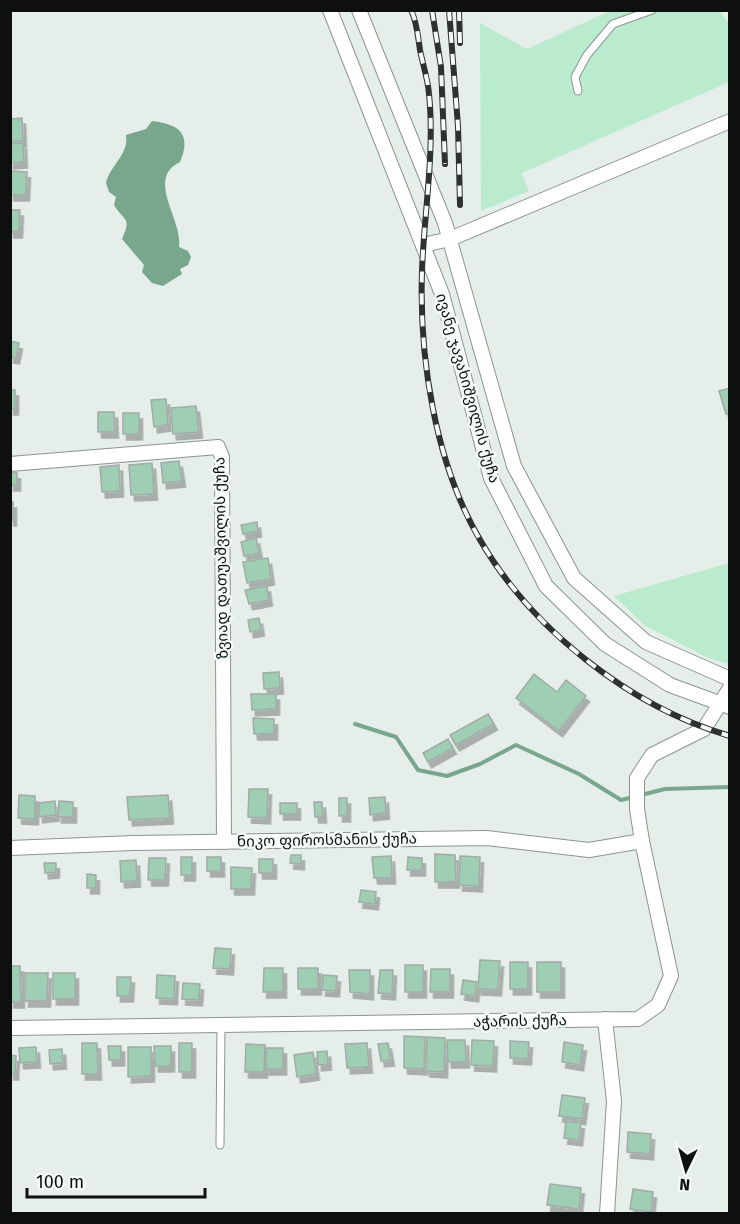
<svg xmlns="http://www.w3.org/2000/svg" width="740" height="1224" font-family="'Fira Sans','Noto Sans Georgian',sans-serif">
<defs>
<filter id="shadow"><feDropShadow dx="3.5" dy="6" stdDeviation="0" flood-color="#0004"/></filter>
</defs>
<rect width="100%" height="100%" fill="#e5eee9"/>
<g fill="#baebcf">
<path d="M610,11H720L729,24V82L522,173L529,191L481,211L480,23L527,49Z"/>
<path d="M729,563V664L708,658L644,625L614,596Z"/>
</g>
<path fill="#78a78d" d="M152,121C179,124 192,134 180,162C145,179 183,219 179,247L188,251L191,257L188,265L180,269L182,274L163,286L152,283L142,272L144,265L122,239C132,216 124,222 114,205L116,197L109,192L106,183C110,165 129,155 126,135L146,129Z"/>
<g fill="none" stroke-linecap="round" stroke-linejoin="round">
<g stroke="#78a78d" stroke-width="4">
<path d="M355,724L396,737L418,770L447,776L480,764L516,745L579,774L621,800L634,797"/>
<path d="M641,795L665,789L730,787"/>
</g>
</g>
<g fill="#9eceb3" stroke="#a3aba6" stroke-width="1.5" filter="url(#shadow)">
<path d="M22,118L23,141L10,142V119Z"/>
<path d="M23,143L24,162L10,163V144Z"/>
<path d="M10,171L27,172L26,195H10Z"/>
<path d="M10,210H20L19,232H10Z"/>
<path d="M10,341L19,343L16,358L10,357Z"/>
<path d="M730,388V413L726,414L719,391Z"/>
<rect x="10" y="390" width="5" height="19"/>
<path d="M166,399L168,425L154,427L151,400Z"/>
<path d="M196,406L199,432L173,434L171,408Z"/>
<path d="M98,412H114L115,432H98Z"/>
<rect x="123" y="413" width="16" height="21"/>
<path d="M179,461L182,481L163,483L161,463Z"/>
<path d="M152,463L154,494L131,495L129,465Z"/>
<path d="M119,465L120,491L102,492L100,467Z"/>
<path d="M10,472L17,473V485H10Z"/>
<rect x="10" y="502" width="3" height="18"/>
<path d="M257,522L258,531L243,534L241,525Z"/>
<path d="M256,538L259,553L244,556L241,542Z"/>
<path d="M268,558L271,579L247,583L243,562Z"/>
<path d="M267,586L269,600L249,604L245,590Z"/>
<path d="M259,618L261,630L250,632L248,620Z"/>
<path d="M279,672L280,688L264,689L263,673Z"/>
<path d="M534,674L557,692L566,680L586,696L559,731L516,698Z"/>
<path d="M251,694H276V709L252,710Z"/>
<path d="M488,714L494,724L456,745L450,735Z"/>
<path d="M253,718L274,719V734H254Z"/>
<path d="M448,739L453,748L428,762L423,753Z"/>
<path d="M249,789H268L267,818L248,817Z"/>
<path d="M19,795L35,796V819L18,818Z"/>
<path d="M168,795L170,818L129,820L127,797Z"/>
<path d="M385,797L386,813L370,815L369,798Z"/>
<rect x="339" y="798" width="8" height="18"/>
<path d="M55,801L56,815L39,817V803Z"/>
<path d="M59,801L73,802V817H58Z"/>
<path d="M314,802H322L323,817H315Z"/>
<rect x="280" y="803" width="17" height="11"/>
<path d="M435,854L455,855L456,882H435Z"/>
<path d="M291,855H301V864L290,863Z"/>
<path d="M391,856L392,878H374L372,857Z"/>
<path d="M460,856L480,857L479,886L459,885Z"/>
<rect x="181" y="857" width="11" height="18"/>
<rect x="207" y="857" width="14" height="14"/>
<path d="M408,857L422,858V870H407Z"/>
<path d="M149,858H166L165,880H148Z"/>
<rect x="259" y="859" width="14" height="14"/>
<path d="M136,860L137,881L121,882L120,861Z"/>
<path d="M44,863H56V872L45,873Z"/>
<path d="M231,867L252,868L251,889H231Z"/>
<path d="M87,874L96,875V888H87Z"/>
<path d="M361,890L376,892L375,904L359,902Z"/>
<path d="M215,948L231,949L230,969L213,968Z"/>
<path d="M480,960L500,961L498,990L478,989Z"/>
<rect x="510" y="962" width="18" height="27"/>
<rect x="537" y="962" width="24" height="30"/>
<rect x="405" y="965" width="18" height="27"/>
<path d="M10,966H20L21,1002H10Z"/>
<path d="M264,968H283V992H263Z"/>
<rect x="298" y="968" width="20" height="21"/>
<path d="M431,969H450V992H430Z"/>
<path d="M349,970H370V994L350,992Z"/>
<path d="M380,970H393L392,994L378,993Z"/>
<path d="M25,973H48L47,1001H25Z"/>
<rect x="53" y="973" width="22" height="26"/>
<path d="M157,975L175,976L174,999L156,998Z"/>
<path d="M323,975L337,976L336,991L322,990Z"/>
<path d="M117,977H131L130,996H117Z"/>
<path d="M463,980L477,982L475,996L461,994Z"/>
<path d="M183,983L200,984L199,1000L182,999Z"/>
<path d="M404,1036L425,1037L424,1069L404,1068Z"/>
<path d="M427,1037L445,1038L444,1072L426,1071Z"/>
<path d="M447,1040H465L466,1062H448Z"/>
<path d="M472,1040L494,1041L493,1066L471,1065Z"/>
<path d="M510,1041L529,1042L528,1059L510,1058Z"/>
<path d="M564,1042L583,1045L580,1065L562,1062Z"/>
<path d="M82,1043H97L98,1074H82Z"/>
<rect x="179" y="1043" width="13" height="29"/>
<path d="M367,1043L369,1067L347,1068L345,1044Z"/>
<path d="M388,1043L391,1060L381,1061L378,1044Z"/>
<path d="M246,1044L265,1045L264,1072H245Z"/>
<path d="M108,1046H121V1060H109Z"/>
<path d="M154,1046H171V1066H155Z"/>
<path d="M36,1047L37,1062L20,1063L19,1048Z"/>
<path d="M128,1047H151V1076L128,1077Z"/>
<rect x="266" y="1048" width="17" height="21"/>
<path d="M62,1049L63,1063L50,1064L49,1050Z"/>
<path d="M327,1051L328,1064L318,1065L317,1052Z"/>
<path d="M313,1052L316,1074L297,1077L294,1055Z"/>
<path d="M10,1055L16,1056L15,1074H10Z"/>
<path d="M562,1095L585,1098L582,1119L559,1116Z"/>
<path d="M566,1121L581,1123L579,1140L564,1138Z"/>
<path d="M628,1132L651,1134L650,1154L627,1152Z"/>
<path d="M550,1184L581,1188L579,1209L547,1205Z"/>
<path d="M633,1189L653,1192L651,1212L630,1209Z"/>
<rect x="555" y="1211" width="23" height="3"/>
</g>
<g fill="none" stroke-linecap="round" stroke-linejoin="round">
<g stroke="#8c948f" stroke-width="9">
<g id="service">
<path d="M578,91L575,77L587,55L613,24L652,10"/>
<path d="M220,1145L221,1025"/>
</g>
</g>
<g stroke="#8c948f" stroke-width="16">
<g id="minor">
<path d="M330,10L442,294L491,478L546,586L605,644L670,685L730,707"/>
<path d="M359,10L445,223L514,466L574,578L646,642L730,679"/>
<path d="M423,245L450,239L730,121"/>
<path d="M10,464L218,447L222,457L224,842"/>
<path d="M10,848L133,843L487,838L589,850L642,841"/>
<path d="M605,1019L614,1101L607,1214"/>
<path d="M10,1028L638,1019L658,1005L671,976L642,841L637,809V778L652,755L704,729L730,688"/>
</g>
</g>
<use href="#service" stroke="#fff" stroke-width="7"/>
<use href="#minor" stroke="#fff" stroke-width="14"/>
<g stroke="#2d312f" stroke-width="6">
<g id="rail">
<path d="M411,10C417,22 418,37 420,50C423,65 428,80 429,94C435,152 424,213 422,271C419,358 435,462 479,538C530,628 630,707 730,736"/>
<path d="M432,10L441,67L445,164"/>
<path d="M449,10L458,126L460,205"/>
<path d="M459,10L460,43"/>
</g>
</g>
<use href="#rail" stroke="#f3fbf6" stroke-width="4" stroke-dasharray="11" stroke-linecap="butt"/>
</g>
<g text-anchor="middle" stroke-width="5" stroke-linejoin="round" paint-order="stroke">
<g font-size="15" fill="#0d100e" stroke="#f3fbf6">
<text transform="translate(468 388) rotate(74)" y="5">ივანე ჯავახიშვილის ქუჩა</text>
<text transform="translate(221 558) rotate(-91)" y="5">ზვიად დათუაშვილის ქუჩა</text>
<text transform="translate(327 840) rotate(-1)" y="5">ნიკო ფიროსმანის ქუჩა</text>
<text transform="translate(520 1021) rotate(-1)" y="5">აჭარის ქუჩა</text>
</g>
</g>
<rect width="740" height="1224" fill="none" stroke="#0d100e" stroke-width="24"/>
<g transform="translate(686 1170) rotate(185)" stroke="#f3fbf6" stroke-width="4.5" paint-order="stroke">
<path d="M0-4.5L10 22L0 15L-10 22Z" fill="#0d100e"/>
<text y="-9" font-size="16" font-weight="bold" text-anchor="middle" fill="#0d100e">N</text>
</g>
<path d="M27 1188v9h178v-9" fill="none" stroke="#0d100e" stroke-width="3"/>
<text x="36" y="1188" font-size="18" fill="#0d100e" stroke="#f3fbf6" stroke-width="4.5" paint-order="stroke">100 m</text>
</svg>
